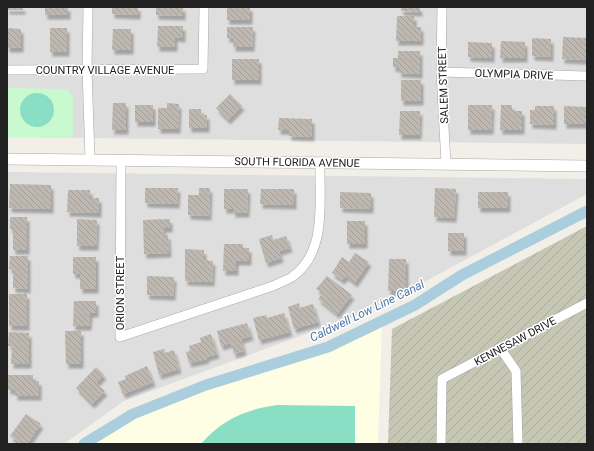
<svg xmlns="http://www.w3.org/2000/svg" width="594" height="451" font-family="Roboto,sans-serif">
<defs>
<pattern id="construction-furrows" width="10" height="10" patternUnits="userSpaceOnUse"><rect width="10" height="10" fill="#c5c6b4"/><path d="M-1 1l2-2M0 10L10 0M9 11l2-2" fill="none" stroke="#a9aa9a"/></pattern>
<pattern id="building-back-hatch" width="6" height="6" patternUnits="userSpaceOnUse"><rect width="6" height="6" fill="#beb8b1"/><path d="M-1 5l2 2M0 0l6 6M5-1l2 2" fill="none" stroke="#a39e98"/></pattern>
<filter id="shadow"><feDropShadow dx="2.5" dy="4.5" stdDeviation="1" flood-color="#0004"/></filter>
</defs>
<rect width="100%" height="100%" fill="#f1efe8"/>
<g fill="#dfdede">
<path d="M7,7H587V144L7,137Z"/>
<path d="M7,172L587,179V194L376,308L124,401L64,444H7Z"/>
</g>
<path fill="#fdfee4" d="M382,321L378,444H84L133,414L206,385L328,347Z"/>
<path fill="url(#construction-furrows)" d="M587,226V444H388L392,329Z"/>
<path fill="#c8f9cf" d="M7,88L67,89L73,97V134L69,138L7,137Z"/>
<g fill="#89dec3">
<circle cx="37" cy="110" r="17"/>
<path d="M277,405L355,406V444H201C221,420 247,409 277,405Z"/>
</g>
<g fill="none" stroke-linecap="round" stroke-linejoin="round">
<path stroke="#aacede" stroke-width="11" d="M84,444L133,414L206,385L328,347L415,305L462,275L587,211"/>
</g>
<g fill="url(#building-back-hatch)" filter="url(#shadow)">
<rect x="7" y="7" width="16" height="3"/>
<rect x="45" y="7" width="23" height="8"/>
<path d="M112,7H138V15L112,14Z"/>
<path d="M156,7H183V16L156,15Z"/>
<rect x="227" y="7" width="23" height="13"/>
<path d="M401,7H420V12L401,11Z"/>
<path d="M397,16H414V27H421V41H396Z"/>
<path d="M158,26H183V38L175,37V47H157Z"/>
<path d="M227,27H253L252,47H233V38H227Z"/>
<path d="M7,28L21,29V48H7Z"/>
<rect x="50" y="28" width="17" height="24"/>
<path d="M113,29H131V50H112Z"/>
<path d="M563,37L587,38L586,60L562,59Z"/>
<path d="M532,38L551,39V57L532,56Z"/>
<path d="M501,41L525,42V58H500Z"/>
<path d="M468,42L492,43V58L468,57Z"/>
<path d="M398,51H420V74L399,73V68L393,67V58H398Z"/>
<rect x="232" y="59" width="27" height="21"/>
<rect x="401" y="80" width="20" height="21"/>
<path d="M230,94L242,106L228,120L216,108Z"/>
<path d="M113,103H126V130H112Z"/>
<path d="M167,103L179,104L178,129H158V108H167Z"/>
<rect x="135" y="105" width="18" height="17"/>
<path d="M468,105H492L491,130H468Z"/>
<path d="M501,105H512V111H522V130H500Z"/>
<path d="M535,106H554V125L530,124V110H535Z"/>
<path d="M564,106L586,107V124H564Z"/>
<path d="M189,109H201V115H207V128H189Z"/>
<path d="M400,111H420L419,135H399Z"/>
<path d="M279,118L312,119V137L289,136V130H278Z"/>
<path d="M10,184L51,185V209L9,208Z"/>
<path d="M145,188H178L177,204L145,203Z"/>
<path d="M199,188H210L209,216L188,215V195H199Z"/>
<path d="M435,188L456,189L454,218L434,217Z"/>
<path d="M224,189H248L247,213H233V209H224Z"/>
<path d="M261,189H294V205L260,204Z"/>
<path d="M68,190H90V198H99V213L67,212Z"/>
<path d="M340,192L371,193V209L340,208Z"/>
<rect x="478" y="192" width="30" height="16"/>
<path d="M10,217H27V250H13V229H10Z"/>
<path d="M77,219L97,220L96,246H77Z"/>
<path d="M170,219V228H163L164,235H168L169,253L144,254L143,220Z"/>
<rect x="347" y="221" width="18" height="23"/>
<rect x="448" y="233" width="16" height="18"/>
<path d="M272,235L273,240L286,236L290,248L279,251L281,258L266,263L259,239Z"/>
<path d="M224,244H243V248H249V261H236V271H223Z"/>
<path d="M185,249L204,250V260L213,261L212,282L185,281Z"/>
<path d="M355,253L369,262L355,283L346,276L342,280L332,273L342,257L349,262Z"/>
<path d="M10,256H28V289L13,288V269H9Z"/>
<path d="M73,257H96V289H80V274H73Z"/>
<path d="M389,259H406V291H388Z"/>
<path d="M147,276L174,277L173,296L147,295Z"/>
<path d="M327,276L352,295L337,314L318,299L323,293L316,289Z"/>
<rect x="9" y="294" width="18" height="32"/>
<path d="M74,301H96V313H90L89,326H73Z"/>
<path d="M299,303L300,308L313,304L318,322L294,329L288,307Z"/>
<path d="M284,313L290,332L259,340L253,318L266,315L267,318Z"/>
<path d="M247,323L251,336L241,339L244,351L234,354L231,343L221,346L217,331Z"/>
<path d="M65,331H81V364H66Z"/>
<path d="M9,332L29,333V364H11L12,346H8Z"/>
<path d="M211,334L217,354L206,357L207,359L189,363L186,352L190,351L189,346L201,342L200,338Z"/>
<path d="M164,349L165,353L174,350L179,369L159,375L153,352Z"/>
<path d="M147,366L153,382L123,394L118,382L126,379L125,376Z"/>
<path d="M96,367L104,375L96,383L105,391L92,404L76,388Z"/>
<path d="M8,375H33V381H39V396H15V390H8Z"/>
<path d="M26,414L41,424L27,444H22L10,436Z"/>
</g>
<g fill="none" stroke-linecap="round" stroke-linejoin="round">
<g stroke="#a8a8a8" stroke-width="10">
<g id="minor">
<path d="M88,7L87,70L90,159"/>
<path d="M442,7L441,72L446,164"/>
<path d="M7,70L203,69L204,7"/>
<path d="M441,72L587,76"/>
<path d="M121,160L120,337L273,286C279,283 287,280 292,277C328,252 319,200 320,162"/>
<path d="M500,348L516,371L518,444"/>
<path d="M441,444L442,379L587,303"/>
</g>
</g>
<g stroke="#a8a8a8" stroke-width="12">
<path id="tertiary" d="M7,159L587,166"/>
</g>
<use href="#minor" stroke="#fff" stroke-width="9"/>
<use href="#tertiary" stroke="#fff" stroke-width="11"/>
</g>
<g text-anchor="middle" stroke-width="3" stroke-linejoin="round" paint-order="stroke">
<g font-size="11" fill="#212121" stroke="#fff">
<text x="105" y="74">COUNTRY VILLAGE AVENUE</text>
<text transform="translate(514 74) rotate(2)" y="4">OLYMPIA DRIVE</text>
<text transform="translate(443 85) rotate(-92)" y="4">SALEM STREET</text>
<text transform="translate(297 162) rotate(1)" y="4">SOUTH FLORIDA AVENUE</text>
<text transform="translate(120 293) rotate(-90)" y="4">ORION STREET</text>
<text transform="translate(515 341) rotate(-28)" y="4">KENNESAW DRIVE</text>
</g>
<g font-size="12" font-style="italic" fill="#4b74a9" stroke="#fff">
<text transform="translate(367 311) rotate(-26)" y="4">Caldwell Low Line Canal</text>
</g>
</g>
<rect width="594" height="451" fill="none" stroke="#212121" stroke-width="16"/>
</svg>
